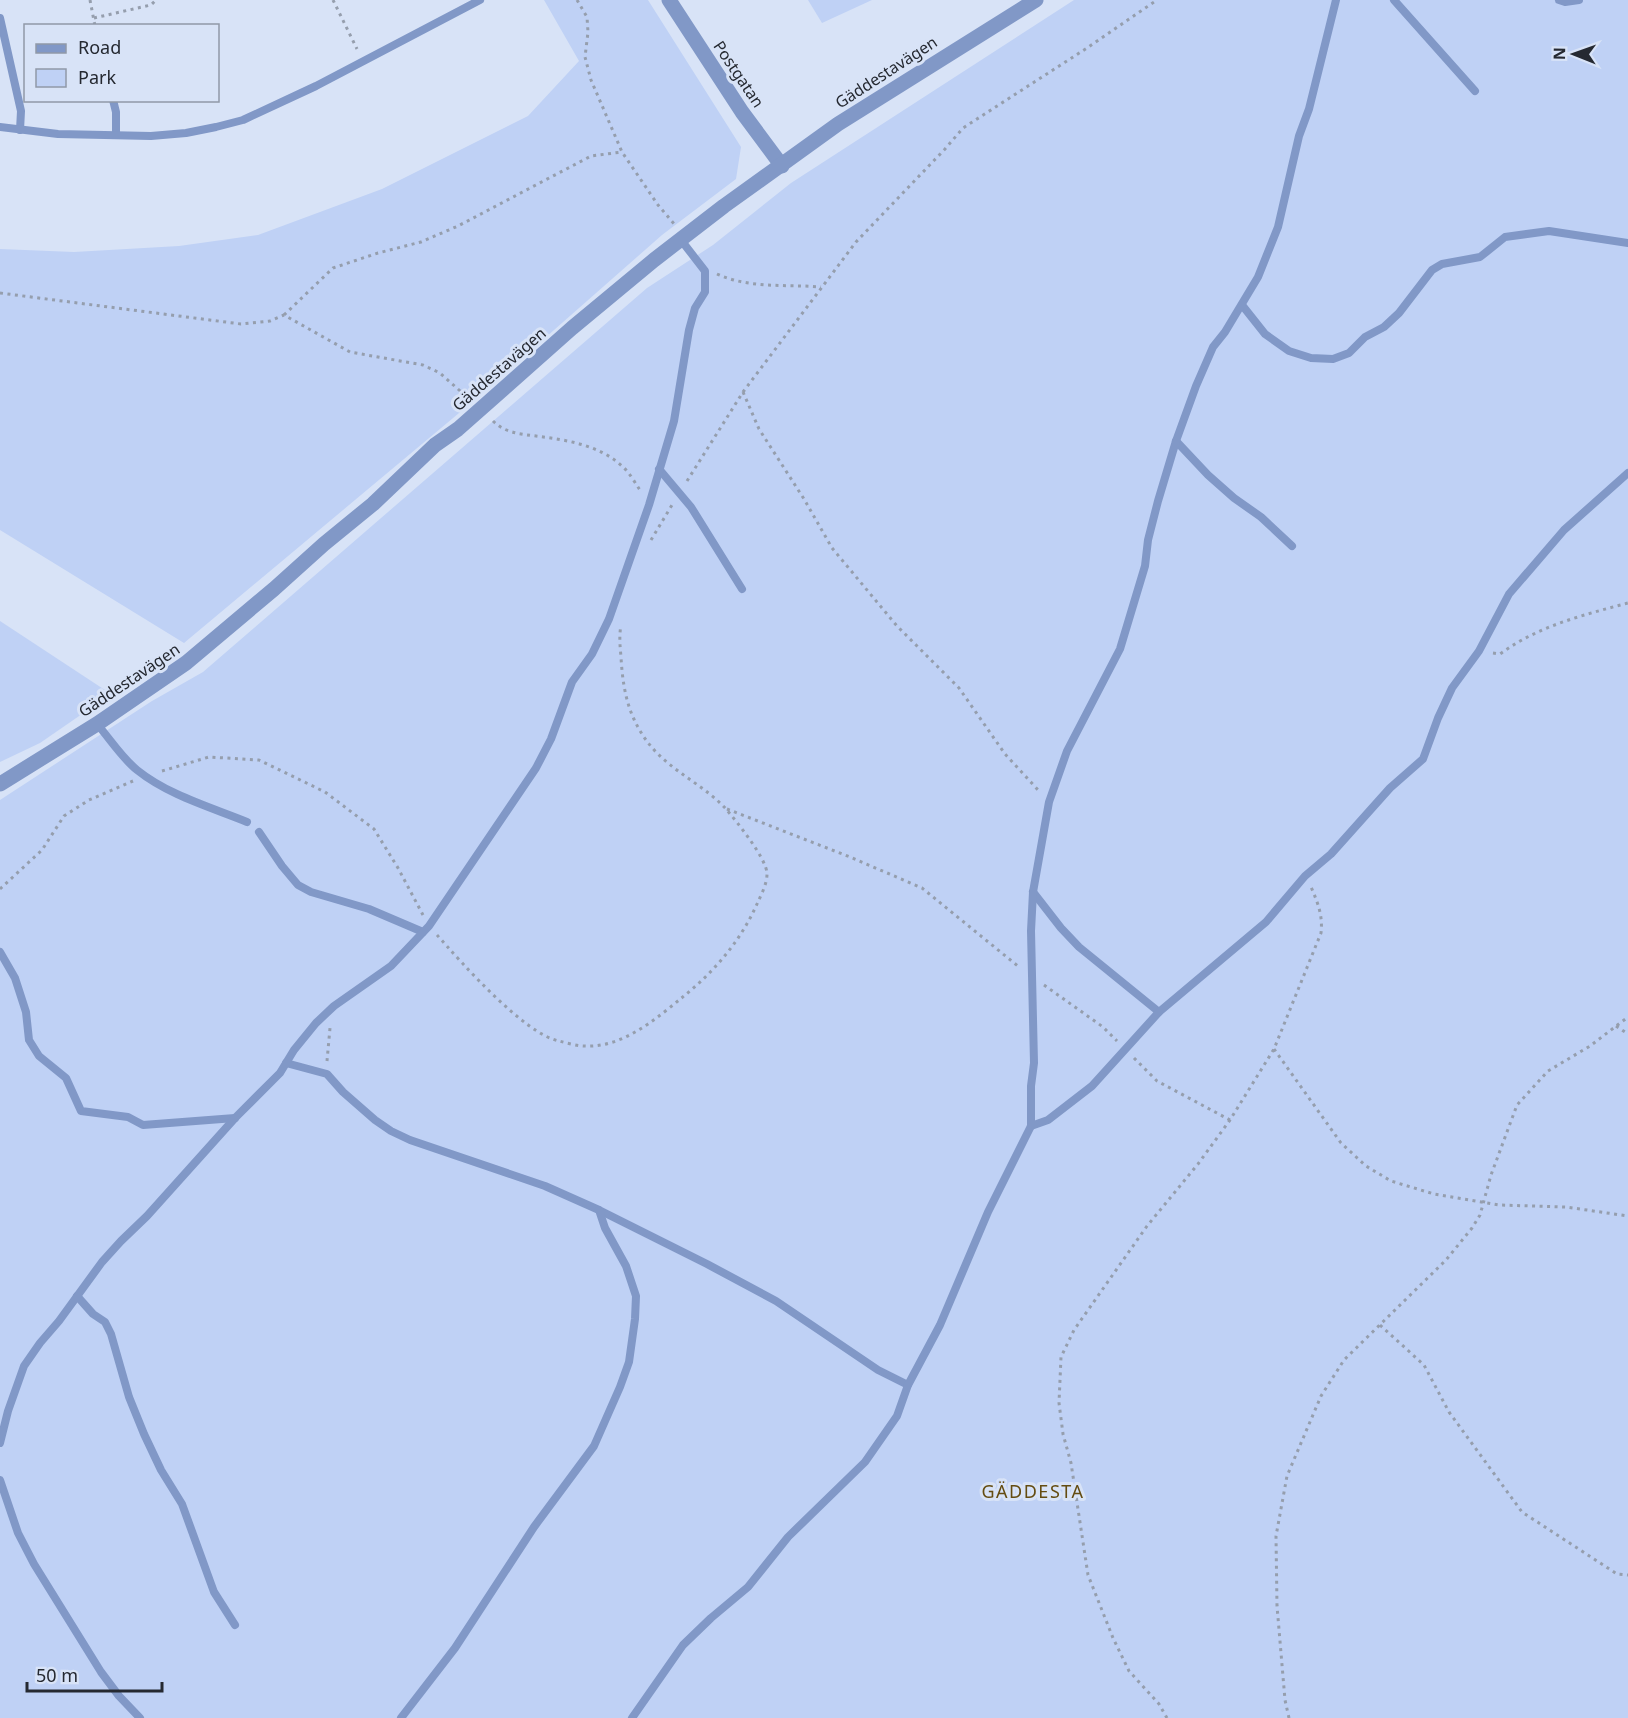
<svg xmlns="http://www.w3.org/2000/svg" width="1628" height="1718" font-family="'Noto Sans',sans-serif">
<rect width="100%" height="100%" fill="#d8e3f7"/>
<g fill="#bfd1f5">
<path d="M544,0H648L741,147L736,179L662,235L471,403L184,643L0,530V249L74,252L179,246L258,235L382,189L528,116L579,61Z"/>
<path d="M808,0H872L822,23Z"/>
<path d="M1074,0H1628V1718H0V800L152,701L203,672L647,288L713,245L791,183Z"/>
<path d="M0,621L111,694L40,743L0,762Z"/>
</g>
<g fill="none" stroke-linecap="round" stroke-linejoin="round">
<g stroke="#959ead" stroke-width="3" stroke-dasharray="3 4.5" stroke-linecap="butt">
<path d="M90,0L95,26"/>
<path d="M333,0L357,49"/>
<path d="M577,0L587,17L588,32L585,57L591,80L622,152L658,205L675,225"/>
<path d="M94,18L151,5L156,0"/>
<path d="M717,274C750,289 785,284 821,287"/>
<path d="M0,293L241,324L270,321L284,315L350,352L423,365L440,373L468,398"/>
<path d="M284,315L333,268L378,253L421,242L458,226L591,156L622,152"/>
<path d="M743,392L759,429L804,499L832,548L897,626L959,688L1005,754L1039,791"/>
<path d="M493,421C505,433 520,434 536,436C567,440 600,445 623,467C630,473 635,483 640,490"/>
<path d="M687,481L743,392L856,242L945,149L963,128L1087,48L1157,0"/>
<path d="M651,540L672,505"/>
<path d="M1493,653L1500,654C1538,626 1583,615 1628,603"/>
<path d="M162,771L209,757L259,760L325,792L374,829L398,868L423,915"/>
<path d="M727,809L850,857L922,888L1019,967"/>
<path d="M0,889L42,850L64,816L89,800L133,781"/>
<path d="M437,935C461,962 524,1034 559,1041C567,1043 577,1046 585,1046C623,1048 657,1018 684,996C715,971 741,940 757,904C761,895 767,884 767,874C767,859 737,822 726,809C706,787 677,774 656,752C630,724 623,694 621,657C620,646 619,636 621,625"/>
<path d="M1044,985L1103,1027L1117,1041"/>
<path d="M1616,1026L1628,1034"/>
<path d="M1274,1049L1341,1143L1366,1166L1391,1181L1434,1194L1499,1205L1566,1207L1628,1216"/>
<path d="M1134,1058L1157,1081L1230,1120"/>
<path d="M327,1061L330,1028"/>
<path d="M1380,1325L1424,1365L1449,1412L1522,1512L1617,1574L1628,1575"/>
<path d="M1167,1718L1159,1704L1129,1671L1113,1638L1088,1575L1071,1463L1063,1434L1059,1403L1061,1357L1074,1330L1147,1226L1198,1164L1230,1120L1274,1049L1321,933C1323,916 1318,903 1311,887"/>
<path d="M1289,1718L1285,1700L1277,1606L1276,1536L1287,1476L1321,1396L1344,1360L1446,1260L1472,1228L1480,1215L1491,1175L1517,1105L1548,1071L1590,1046L1628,1017"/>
</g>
<g stroke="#8198c7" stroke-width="8">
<path d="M1394,0L1475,91"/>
<path d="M1559,0L1565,2L1579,0"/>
<path d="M0,18L21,111L20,130"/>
<path d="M113,100L116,112V135"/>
<path d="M0,127L58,134L151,136L186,133L216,127L243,120L316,86L480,0"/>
<path d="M1242,305L1265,334L1289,351L1311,358L1333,359L1349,353L1365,337L1384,327L1399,313L1432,270L1442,264L1480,257L1505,237L1549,231L1628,243"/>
<path d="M1176,441L1208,475L1234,498L1261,517L1292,546"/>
<path d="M659,469L691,507L742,589"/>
<path d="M97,724C110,739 122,758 137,770C168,795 210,807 247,822"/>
<path d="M259,832L282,866L298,885L311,892L369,909L423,932"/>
<path d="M1033,892L1061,928L1079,947L1159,1012"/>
<path d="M0,952L15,978L26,1012L29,1040L39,1056L66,1078L81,1111L128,1117L143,1125L235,1118"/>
<path d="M286,1063L327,1074L343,1092L375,1120L391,1131L410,1140L545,1186L599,1210L707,1264L776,1301L878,1370L908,1385"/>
<path d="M1031,1126L1048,1120L1092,1086L1159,1012L1266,922L1305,876L1331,854L1390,788L1423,759L1438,718L1452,688L1479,651L1509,594L1564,530L1628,473"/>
<path d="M77,1296L93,1314L105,1322L111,1334L129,1397L144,1434L161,1470L182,1504L214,1592L235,1625"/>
<path d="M0,1443L8,1411L24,1366L40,1343L59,1321L102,1262L121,1241L147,1216L235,1118L280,1073L294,1050L316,1023L334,1006L391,966L429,926L536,768L551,739L572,682L592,654L609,619L649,505L674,421L689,330L695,308L705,292V271L681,240"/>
<path d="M0,1480L18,1533L34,1564L101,1672L119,1696L140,1718"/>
<path d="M401,1718L455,1648L534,1527L594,1446L620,1387L629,1362L635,1319L636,1296L626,1266L605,1228L599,1210"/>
<path d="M632,1718L683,1645L711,1618L748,1587L788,1537L865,1462L897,1416L908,1385L940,1325L988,1212L1031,1126V1086L1034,1063L1031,931L1033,892L1049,802L1067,751L1120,649L1145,566L1148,540L1158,501L1176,441L1196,386L1213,347L1225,332L1258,277L1278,227L1299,136L1309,109L1336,0"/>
</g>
<g stroke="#8198c7" stroke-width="15">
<path d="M669,0L742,112L782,166"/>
<path d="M0,784L97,724L186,663L274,589L324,544L373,504L435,445L458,429L572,328L654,260L724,206L838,124L1036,0"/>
</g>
</g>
<g text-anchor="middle" stroke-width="6" stroke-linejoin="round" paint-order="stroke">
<g font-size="16" fill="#252931" stroke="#d8e3f7">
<text transform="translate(886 72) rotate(-33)" y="6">Gäddestavägen</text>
<text transform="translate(739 74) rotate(56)" y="6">Postgatan</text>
<text transform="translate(499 369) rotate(-41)" y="6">Gäddestavägen</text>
<text transform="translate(129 680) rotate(-34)" y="6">Gäddestavägen</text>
</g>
<g font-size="18" letter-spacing="1.5" fill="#644c11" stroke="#d8e3f7">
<text x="1033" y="1498">GÄDDESTA</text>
</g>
</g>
<rect x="24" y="24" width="195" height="78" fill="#d8e3f7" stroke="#9099a8" stroke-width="1.5"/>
<rect x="36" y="44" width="30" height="9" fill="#8198c7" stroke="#9099a8" stroke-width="1.5"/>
<text x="78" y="54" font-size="18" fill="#252931">Road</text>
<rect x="36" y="69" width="30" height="18" fill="#bfd1f5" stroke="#9099a8" stroke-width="1.5"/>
<text x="78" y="84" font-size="18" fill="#252931">Park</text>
<g transform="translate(1574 54) rotate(271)" stroke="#d8e3f7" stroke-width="4.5" paint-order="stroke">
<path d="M0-4.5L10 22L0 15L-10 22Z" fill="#252931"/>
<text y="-9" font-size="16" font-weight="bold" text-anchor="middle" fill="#252931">N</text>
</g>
<path d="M27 1682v9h135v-9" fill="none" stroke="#252931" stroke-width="3"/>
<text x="36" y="1682" font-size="18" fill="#252931" stroke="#d8e3f7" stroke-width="4.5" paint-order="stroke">50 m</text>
</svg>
